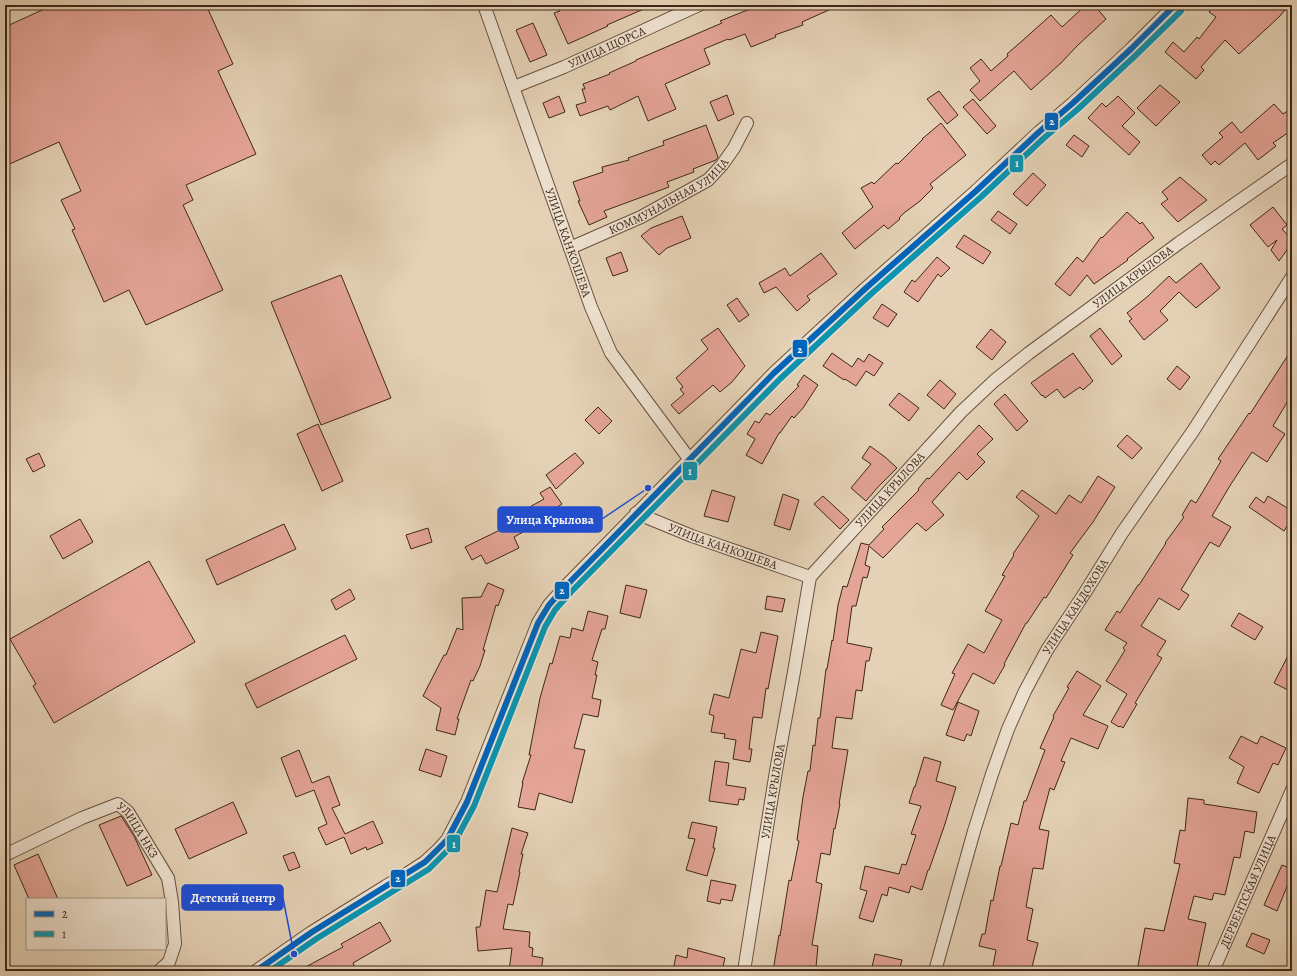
<svg xmlns="http://www.w3.org/2000/svg" width="1297" height="976" font-family="Alegreya,serif">
<rect width="100%" height="100%" fill="#e5d2b6"/>
<filter id="stains"><feTurbulence type="fractalNoise" baseFrequency=".005" numOctaves="4"/><feColorMatrix values="0 0 0 0 .2 0 0 0 0 .09 0 0 0 0 .02 0 0 0 .5 -.17"/></filter>
<radialGradient id="worn" r=".72"><stop offset=".6" stop-color="#630" stop-opacity="0"/><stop offset="1" stop-color="#630" stop-opacity=".3"/></radialGradient>
<g fill="#e4a496" stroke="#3e2618">
<path d="M53,5H206L233,64L218,71L256,154L186,185L193,200L183,205L223,290L146,325L129,290L104,302L72,230L75,229L61,200L81,191L59,142L5,166V27Z"/>
<path d="M557,5H653L607,25L608,26L568,44L554,13L560,11Z"/>
<path d="M760,5H840L802,22L803,25L775,35L776,37L751,47L745,34L729,40L728,39L704,49L710,64L665,84L676,109L648,121L638,96L610,110L608,106L580,116L576,105L586,102L582,89H585L583,84L610,74L609,73L636,61V60L722,23L720,21Z"/>
<path d="M1086,5H1094L1106,19L1077,46L1061,63L1031,90L1014,71L980,101L970,90L980,81L970,68L981,59L991,71L1008,56L1007,54L1022,41L1051,15L1062,27Z"/>
<path d="M1214,5H1289L1279,17L1239,54L1225,40L1201,67L1204,70L1196,79L1165,52L1173,42L1184,52L1197,37L1199,39L1216,17L1209,12Z"/>
<path d="M533,23L547,55L530,62L516,30Z"/>
<path d="M1160,85L1180,102L1156,126L1137,108Z"/>
<path d="M939,91L958,115L947,124L927,99Z"/>
<path d="M727,95L734,114L718,121L710,102Z"/>
<path d="M559,96L565,112L549,118L543,103Z"/>
<path d="M1118,96L1135,113L1122,126L1140,142L1129,155L1088,118L1102,103L1106,107Z"/>
<path d="M973,99L996,126L987,134L963,107Z"/>
<path d="M1274,104L1283,114L1292,108V130L1273,143L1276,146L1258,160L1245,143L1219,165L1215,161L1211,165L1202,155L1223,137L1219,133L1232,122L1241,133Z"/>
<path d="M941,123L966,155L930,184L933,188L920,201L904,213L899,218L900,219L888,229L884,225L855,249L842,233L873,207L861,188L872,182L874,184L896,163L898,164L923,139H922Z"/>
<path d="M706,125L718,157L716,160L693,169L694,172L667,182L669,187L604,211L607,217L589,225L578,201H580L573,182L603,172L602,167L629,160L628,158L664,145L663,141Z"/>
<path d="M1074,135L1089,146L1082,157L1066,145Z"/>
<path d="M1033,173L1046,185L1027,206L1013,194Z"/>
<path d="M1180,177L1207,200L1178,222L1161,204L1168,199L1162,192Z"/>
<path d="M1273,207L1287,225L1282,229L1292,240V243L1279,261L1271,250L1277,240L1268,247L1250,225Z"/>
<path d="M998,211L1017,224L1010,234L991,220Z"/>
<path d="M1127,212L1140,224L1142,222L1154,238L1127,259L1128,260L1094,284L1087,275L1070,296L1055,284L1077,257L1083,262L1101,237L1102,238Z"/>
<path d="M682,216L691,238L667,248L659,255L641,236L651,228Z"/>
<path d="M964,235L991,252L983,264L956,247Z"/>
<path d="M621,252L628,271L613,276L606,258Z"/>
<path d="M821,253L837,274L807,296L810,300L797,311L776,287L764,293L759,283L785,268L790,276Z"/>
<path d="M937,257L950,268L941,277L938,274L918,302L904,292L912,280L915,282Z"/>
<path d="M1201,263L1220,288L1196,308L1179,292L1160,311L1168,320L1144,340L1129,321L1132,319L1127,313L1147,297L1169,276L1176,283Z"/>
<path d="M341,275L391,398L321,425L271,302Z"/>
<path d="M737,298L749,315L739,322L727,305Z"/>
<path d="M882,304L897,314L888,327L873,318Z"/>
<path d="M718,328L745,366L732,382L720,392L713,385L679,414L671,405L684,394L680,389L683,387L676,378L708,349L701,340Z"/>
<path d="M1100,328L1122,356L1112,365L1090,336Z"/>
<path d="M991,329L1006,342L992,360L976,347Z"/>
<path d="M1292,349V394L1273,426L1285,434L1267,462L1252,452L1231,484L1212,516L1231,527L1219,547L1210,542L1181,590L1189,595L1179,610L1159,598L1141,626L1166,641L1157,655L1162,658L1135,703L1137,704L1123,728L1120,726L1119,727L1111,722L1127,694L1106,681L1125,650L1123,648L1127,643L1105,630L1117,611L1120,613L1138,585H1139L1166,543H1165L1184,517L1182,515L1191,500L1196,503L1221,461L1218,459L1249,413L1250,414Z"/>
<path d="M832,353L852,367L858,358L864,362L869,354L883,363L874,376L866,371L856,386L845,379L844,380L823,366Z"/>
<path d="M1073,353L1093,381L1083,390L1080,387L1064,398L1057,389L1045,398L1043,395L1042,396L1031,383Z"/>
<path d="M1177,366L1190,377L1180,390L1167,379Z"/>
<path d="M804,375L818,385L803,408L794,418L792,416L780,433H779L762,464L746,455L755,439L747,434L755,421L759,423L766,413L770,415L799,386L797,385Z"/>
<path d="M940,380L956,394L944,409L927,395Z"/>
<path d="M899,393L919,408L909,421L889,405Z"/>
<path d="M1005,394L1028,421L1017,431L994,404Z"/>
<path d="M598,407L612,421L599,434L585,420Z"/>
<path d="M318,424L343,481L322,491L297,434Z"/>
<path d="M979,425L993,439L977,454L985,462L967,480L959,472L932,502L944,515L926,531L917,523L883,558L869,546L865,565L870,567L867,578L863,577L856,606H852L847,643L872,648L869,661H866L862,691L856,690L852,719L836,717L832,748L848,750L839,804H840L835,829L834,828L830,855L821,853L816,882L822,884L812,945L818,946L816,967L809,966L808,971H773L779,935L780,936L789,880L791,881L799,841L797,840L803,797L808,771H810L813,745L815,746L818,718H820L826,669H827L832,640L833,641L838,605L843,586L847,587L861,543L869,545L884,529L882,527L919,490L918,489L927,478L929,479Z"/>
<path d="M1127,435L1142,448L1132,459L1117,446Z"/>
<path d="M870,446L885,457L897,468L878,487L866,501L851,488L871,464L862,458Z"/>
<path d="M39,453L45,466L33,472L26,459Z"/>
<path d="M575,453L584,463L556,489L546,475Z"/>
<path d="M1098,476L1115,487L1093,522L1070,553L1073,555L1046,598L1044,597L1027,623H1026L1004,664L1005,665L994,684L973,673L953,710L941,705L955,674L952,673L968,644L984,653L1002,620L985,611L1005,576L1002,575L1014,555L1013,554L1039,516L1016,497L1022,490L1056,514L1069,495L1081,503Z"/>
<path d="M550,487L562,504L538,520L540,523L514,537L519,548L486,564L481,555L472,560L465,547L502,529L499,524L544,499L540,493Z"/>
<path d="M712,490L735,497L728,522L704,516Z"/>
<path d="M783,494L799,500L790,530L774,525Z"/>
<path d="M823,496L849,520L840,529L814,504Z"/>
<path d="M1268,496L1292,511V518L1284,531L1249,507L1256,497L1264,503Z"/>
<path d="M80,519L93,542L63,559L50,536Z"/>
<path d="M284,524L296,549L217,585L206,560Z"/>
<path d="M428,528L432,542L411,549L406,535Z"/>
<path d="M149,561L195,642L54,723L33,686L36,684L10,639Z"/>
<path d="M488,583L504,590L498,606L496,605L483,650H485L480,666L473,681L471,680L457,719H459L455,735L436,730L441,708L423,696L444,655H446L457,628L463,630L462,598L481,597Z"/>
<path d="M626,585L647,590L640,618L620,613Z"/>
<path d="M350,589L355,599L336,610L331,600Z"/>
<path d="M767,596L785,599L782,612L765,609Z"/>
<path d="M588,611L608,616L605,629H602L592,660L598,662L595,675H597L592,698L601,700L598,717L583,714L574,748L585,750L572,803L539,793L535,810L518,807L523,783H522L531,755H529L540,698L550,663L552,664L560,636L570,638L572,628L583,631Z"/>
<path d="M1239,613L1263,627L1255,640L1231,626Z"/>
<path d="M761,632L778,636L768,689L766,688L762,718L753,717L749,749H752L750,762L733,759L736,740L724,738L725,734L711,732L714,716L709,714L714,694L729,698L741,649L756,653Z"/>
<path d="M345,635L357,659L257,708L245,684Z"/>
<path d="M1292,648V692L1274,683Z"/>
<path d="M1077,671L1101,686L1083,715L1108,726L1098,749L1071,738L1061,761L1065,762L1054,790L1050,788L1039,829L1049,831L1043,869L1033,868L1026,907L1033,909L1027,940L1038,943L1031,971H992L996,950L979,946L982,934H985L991,900L993,901L1000,866H1001L1011,823L1018,825L1024,801H1026L1045,750L1040,748L1054,717L1053,716L1069,688L1067,687Z"/>
<path d="M958,702L979,711L971,736L967,734L964,741L946,735Z"/>
<path d="M1241,736L1257,744L1261,736L1286,748L1278,765L1273,763L1259,793L1237,783L1244,767L1229,758Z"/>
<path d="M426,749L447,756L441,777L419,770Z"/>
<path d="M299,750L312,783L329,776L340,805L332,808L345,834L373,821L383,843L367,850L366,847L351,854L344,837L326,845L318,828L327,824L314,790L296,797L281,758Z"/>
<path d="M924,757L941,762L936,781L956,787L945,824L929,870H928L922,890L911,886L909,893L889,887L887,896L882,894L873,922L859,918L867,891L860,889L865,866L899,874L902,864L906,865L916,835L911,834L921,806L909,803L914,787H915Z"/>
<path d="M715,761L729,763L726,785L746,788L744,800L739,799L738,805L709,801Z"/>
<path d="M1188,798L1204,800V804L1257,812L1254,833L1245,831L1240,858L1234,857L1225,895L1214,893L1212,900L1194,896L1188,919L1206,923L1196,971H1137L1145,928L1164,931L1180,864L1174,863L1180,830L1185,831Z"/>
<path d="M233,802L247,833L189,859L175,829Z"/>
<path d="M121,816L134,836L152,875L127,886L99,825Z"/>
<path d="M692,822L717,827L713,848H715L707,876L686,870L695,839L688,838Z"/>
<path d="M512,828L528,833L521,854H523L519,872H520L513,905L508,904L503,929L530,932L529,947L533,948L532,956L543,958L541,971H509L512,948L478,951L476,927H480L486,890L497,892Z"/>
<path d="M294,852L300,867L289,871L283,856Z"/>
<path d="M38,854L58,899H29L14,865Z"/>
<path d="M1282,865L1292,869V874L1277,911L1264,905Z"/>
<path d="M711,880L736,885L732,901L721,899L720,904L707,901Z"/>
<path d="M380,922L391,941L353,963L355,968L348,971H298L343,947L341,944Z"/>
<path d="M1252,933L1270,940L1264,954L1246,946Z"/>
<path d="M688,948L725,958L722,971H673L676,955L687,958Z"/>
<path d="M875,954L902,960L899,971H871Z"/>
</g>
<g fill="none" stroke-linecap="round" stroke-linejoin="round">
<g stroke="#685140" stroke-width="14">
<g id="minor">
<path id="s1" d="M484,5L591,307L611,353L690,460"/>
<path id="s2" d="M514,87L564,67L699,5"/>
<path id="s3" d="M570,248L641,217L708,180L722,165L734,148L747,123"/>
<path id="s4" d="M636,513L692,536L810,577"/>
<path id="s5" d="M5,855L82,818L118,804L128,812L168,878L172,902L175,944L169,962L159,971"/>
<path d="M256,971L312,932L386,886L408,873L425,862L438,850L447,840L467,802L538,623L549,605L565,587L774,373L866,288L976,191L1039,132L1073,103L1131,49L1175,5"/>
<path id="s6" d="M744,971L776,771L794,672L810,577L961,412L994,381L1029,353L1179,243L1292,164"/>
<path id="s7" d="M935,971L974,831L992,774L1008,729L1025,691L1047,650L1086,591L1122,533L1193,431L1292,277"/>
<path id="s8" d="M1213,971L1292,790"/>
</g>
</g>
<use href="#minor" stroke="#eee2d0" stroke-width="12"/>
<g stroke="#eee2d0" stroke-width="9">
<path id="bus-1" d="M256,971L312,932L425,862L447,840L467,802L538,623L549,605L565,587L774,373L866,288L976,191L1039,132L1073,103L1131,49L1175,5"/>
</g>
<g stroke="#eee2d0" stroke-width="9">
<path id="bus-2" d="M270,971L316,939L429,869L453,845L474,806L545,627L555,610L571,592L780,379L871,294L981,197L1044,138L1078,109L1136,55L1181,11"/>
</g>
<use href="#bus-1" stroke="#0065bd" stroke-width="6"/>
<use href="#bus-2" stroke="#0995b3" stroke-width="6"/>
</g>
<g text-anchor="middle" stroke-width="4" stroke-linejoin="round" paint-order="stroke">
<g font-size="12" fill="#3e2618" stroke="#eee2d0">
<text dy="4" stroke="none"><textPath href="#s2" startOffset="101">УЛИЦА ЩОРСА</textPath></text>
<text dy="4" stroke="none"><textPath href="#s3" startOffset="112">КОММУНАЛЬНАЯ УЛИЦА</textPath></text>
<text dy="4" stroke="none"><textPath href="#s1" startOffset="252">УЛИЦА КАНКОШЕВА</textPath></text>
<text dy="4" stroke="none"><textPath href="#s6" startOffset="842">УЛИЦА КРЫЛОВА</textPath></text>
<text dy="4" stroke="none"><textPath href="#s6" startOffset="518">УЛИЦА КРЫЛОВА</textPath></text>
<text dy="4" stroke="none"><textPath href="#s4" startOffset="93">УЛИЦА КАНКОШЕВА</textPath></text>
<text dy="4" stroke="none"><textPath href="#s7" startOffset="393">УЛИЦА КАНДОХОВА</textPath></text>
<text dy="4" stroke="none"><textPath href="#s6" startOffset="182">УЛИЦА КРЫЛОВА</textPath></text>
<text dy="4" stroke="none"><textPath href="#s5" startOffset="157">УЛИЦА НКЗ</textPath></text>
<text dy="4" stroke="none"><textPath href="#s8" startOffset="87">ДЕРБЕНТСКАЯ УЛИЦА</textPath></text>
</g>
</g>
<path fill="none" stroke="#1d4ed8" stroke-width="1.5" d="M648 488L602 519M294 954L283 898"/>
<g fill="#1d4ed8" stroke="#eee2d0" stroke-width="1.5">
<circle cx="648" cy="488" r="4"/>
<circle cx="294" cy="954" r="4"/>
</g>
<g fill="#1d4ed8" stroke="#1d4ed8" stroke-width="1.5">
<rect x="498" y="507" width="104" height="25" rx="4"/>
<rect x="182" y="885" width="101" height="25" rx="4"/>
</g>
<g font-size="13" text-anchor="middle" font-weight="bold" fill="#fff">
<text x="550" y="524">Улица Крылова</text>
<text x="233" y="902">Детский центр</text>
</g>
<g stroke="#eee2d0" stroke-width="1.5">
<rect x="1044" y="112" width="15" height="19" rx="4" fill="#0065bd"/>
<rect x="1009" y="154" width="15" height="19" rx="4" fill="#0995b3"/>
<rect x="792" y="339" width="16" height="19" rx="4" fill="#0065bd"/>
<rect x="682" y="461" width="16" height="20" rx="4" fill="#0995b3"/>
<rect x="554" y="581" width="16" height="19" rx="4" fill="#0065bd"/>
<rect x="446" y="834" width="15" height="19" rx="4" fill="#0995b3"/>
<rect x="390" y="869" width="16" height="19" rx="4" fill="#0065bd"/>
</g>
<g font-size="11" text-anchor="middle" font-weight="bold" fill="#fff">
<text x="1052" y="125">2</text>
<text x="1017" y="167">1</text>
<text x="800" y="353">2</text>
<text x="690" y="475">1</text>
<text x="562" y="594">2</text>
<text x="454" y="848">1</text>
<text x="398" y="882">2</text>
</g>
<rect width="1297" height="976" fill="none" stroke="#e5d2b6" stroke-width="20"/>
<rect x="6" y="6" width="1285" height="964" fill="none" stroke="#3e2618" stroke-width="2"/>
<rect x="10" y="10" width="1277" height="956" fill="none" stroke="#3e2618"/>
<rect x="26" y="898" width="140" height="52" fill="#eee2d0" stroke="#a89786"/>
<rect x="34" y="911" width="20" height="6" fill="#0065bd" stroke="#a89786"/>
<text x="62" y="918" font-size="12" fill="#3e2618">2</text>
<rect x="34" y="931" width="20" height="6" fill="#0995b3" stroke="#a89786"/>
<text x="62" y="938" font-size="12" fill="#3e2618">1</text>
<rect width="100%" height="100%" filter="url(#stains)"/>
<rect width="100%" height="100%" fill="url(#worn)"/>
</svg>
